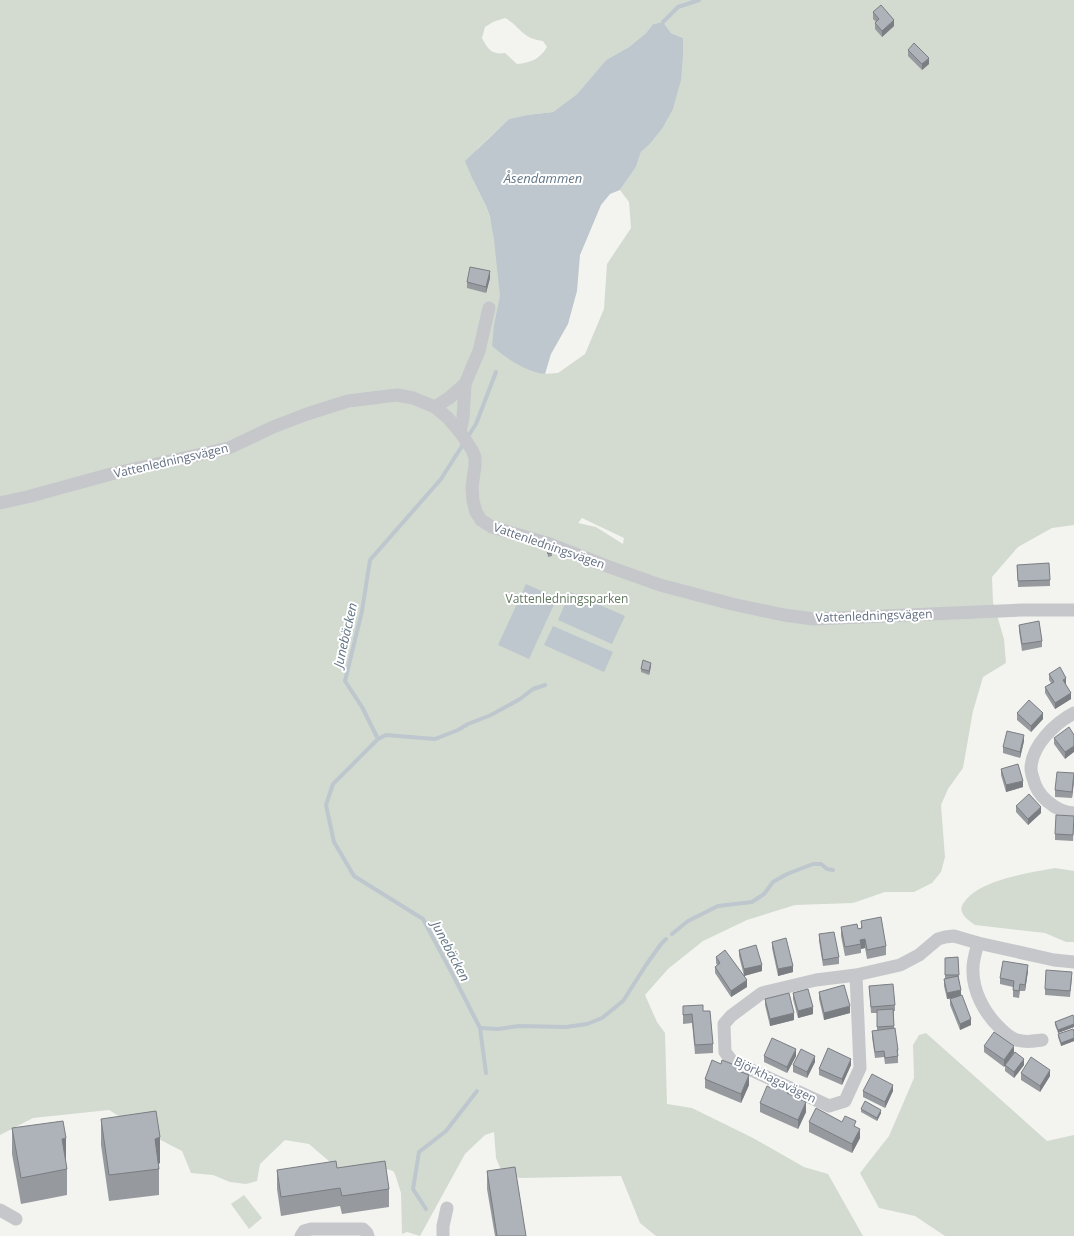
<svg xmlns="http://www.w3.org/2000/svg" width="1074" height="1236" font-family="'Open Sans',sans-serif">
<rect width="100%" height="100%" fill="#f3f4ef"/>
<g fill="#d3dbd0" fill-rule="evenodd">
<path d="M0,0H1074V525L1052,528L1018,547L992,577L993,602L1004,639L1006,663L983,677L973,711L963,768L948,789L941,805L945,857L941,872L932,883L914,892H885L853,903L795,905L747,920L703,941L668,969L645,995L657,1022L665,1033L667,1104L692,1108L753,1138L804,1167L828,1174L863,1236H656L640,1223L621,1176L519,1178L501,1170L496,1158L494,1132L485,1135L465,1154L420,1236L407,1232L402,1234L401,1193L395,1174L393,1171L375,1165L337,1168L309,1144L285,1140L260,1164L257,1181L246,1184L230,1182L213,1175L191,1173L182,1151L143,1131L109,1110L33,1118L0,1135ZM505,18C521,27 522,39 543,41L547,47C540,59 530,63 517,64L505,53C491,55 488,49 482,38L485,27L493,22ZM663,22L671,33L683,38L662,129L650,144L641,152L636,167L620,190L629,202L631,228L607,264L604,309L585,354L558,373L543,374L486,206L473,180L477,149L509,119L527,115L553,112L577,94L606,60L629,47L646,33L653,24ZM582,518L624,538L623,544L596,527L578,523Z"/>
<path d="M1055,868L1074,871V942H1066L1045,933L975,925C970,921 964,918 962,912C960,907 963,904 965,901C982,879 1029,873 1055,868Z"/>
<path d="M926,1033L1047,1141L1074,1135V1236H945L915,1216L879,1208L860,1173L889,1136L914,1078L913,1045L919,1035Z"/>
<path d="M244,1195L262,1218L249,1229L231,1204Z"/>
</g>
<g fill="#bec7cd">
<path d="M663,22L671,33L683,38V55L681,80L673,109L662,129L650,144L641,152L636,167L620,190L610,194L601,205L580,255L577,291L568,324L551,354L545,374C525,371 507,359 492,346L494,325L500,296L494,240L490,217L486,206L473,180L465,161L509,119L527,115L553,112L577,94L606,60L629,47L646,33L653,24Z"/>
<path d="M526,584L557,598L529,659L498,645Z"/>
<path d="M570,592L625,616L612,644L558,620Z"/>
<path d="M553,626L613,652L604,672L544,645Z"/>
</g>
<g fill="none" stroke-linecap="round" stroke-linejoin="round">
<g stroke="#bec7cd" stroke-width="4">
<path d="M663,22L678,7L699,0"/>
<path d="M378,739L386,735L435,739L458,730L468,724L491,715L520,699L533,689L545,685"/>
<path d="M672,934L688,921L718,906L752,902L764,894L773,882L787,874L813,864H821L827,869L833,870"/>
<path d="M480,1028L498,1029L519,1026L566,1027L587,1024L602,1018L623,1001L646,965L661,944L666,939"/>
<path d="M486,1073L480,1028L453,975L423,919L354,876L334,842L326,805L333,784L378,739L362,707L345,681L362,611L370,560L441,479L476,424L496,372"/>
<path d="M426,1209L413,1189L419,1152L446,1131L477,1091"/>
</g>
<g stroke="#c5c7cb" stroke-width="13">
<path d="M435,407L449,398L465,384L479,351L489,308"/>
<path d="M460,432L463,418L465,384"/>
<path d="M0,503L27,497L111,474L229,448L273,427L307,414L348,401L397,395L413,398L435,407L448,418L460,432L472,450L475,457V466L472,487L473,501L476,512L481,520L492,527L550,544L604,565L660,585L732,604L784,615L814,619L1023,610H1074"/>
<path d="M1074,713C1055,723 1031,746 1031,769C1031,772 1032,775 1033,778C1035,787 1040,795 1047,801C1054,807 1064,813 1074,813"/>
<path d="M978,943C976,951 973,960 973,968C972,990 984,1013 1000,1028C1005,1033 1010,1038 1017,1040C1026,1043 1034,1041 1042,1040"/>
<path d="M856,975L860,1068L845,1101L829,1106L732,1061L725,1052L724,1024L731,1016L762,993L816,980L856,975L900,965L919,955L938,939L945,937L954,936L978,943L1054,960L1074,962"/>
<path d="M0,1210L16,1219"/>
<path d="M301,1236L304,1231L311,1229H363L367,1233L368,1236"/>
<path d="M443,1236V1226L447,1208"/>
</g>
</g>
<g fill="#969a9f">
<path d="M873,12L894,26L882,37L875,29V23L876,22L873,19Z"/>
<path d="M908,50L929,64L922,70L908,56Z"/>
<path d="M490,278L486,293L467,288V282Z"/>
<path d="M547,549L552,553V556L548,557Z"/>
<path d="M1017,565L1050,580V586L1018,587Z"/>
<path d="M1019,625L1042,641V647L1022,651L1019,631Z"/>
<path d="M651,666L649,675L641,672V669Z"/>
<path d="M1049,674L1066,684H1065L1071,699L1055,709L1045,693V687L1051,683L1049,680Z"/>
<path d="M1017,713L1043,719L1031,732L1017,720Z"/>
<path d="M1074,735L1065,759L1054,744V738Z"/>
<path d="M1024,741L1020,758L1003,753V747Z"/>
<path d="M1001,769L1023,787L1006,792L1001,775Z"/>
<path d="M1074,773L1072,798L1055,797V790Z"/>
<path d="M1016,806L1041,813L1028,825L1016,812Z"/>
<path d="M1074,822L1073,841L1055,840V834Z"/>
<path d="M861,921L886,946V955L867,959L865,948L861,949V953L845,956L841,936V927L858,929L861,928Z"/>
<path d="M819,934L839,957V964L823,966L819,941Z"/>
<path d="M772,942L793,972L778,976L772,948Z"/>
<path d="M739,950L762,971L744,976L739,956Z"/>
<path d="M716,957L747,987L731,997L715,973V967L717,965L716,963Z"/>
<path d="M958,957L959,978L961,995L971,1025L960,1030L950,1005V999L953,998L947,999L944,986V979H945V958Z"/>
<path d="M1028,971L1025,991H1020L1019,998L1013,997V987L1000,984V978Z"/>
<path d="M1072,978L1070,997L1045,995V989Z"/>
<path d="M869,986L895,1005V1011H894V1028L898,1050V1063L885,1064L884,1057L875,1058L872,1037V1031L877,1030V1013H871Z"/>
<path d="M819,992L850,1013L824,1020L819,999Z"/>
<path d="M793,993L813,1014L798,1018L793,999Z"/>
<path d="M765,999L794,1020L770,1026L765,1005Z"/>
<path d="M683,1006L703,1011L713,1044V1053L695,1054L692,1023L683,1024Z"/>
<path d="M1074,1017V1027L1058,1033L1055,1025V1022Z"/>
<path d="M1074,1032V1041L1061,1046L1058,1037V1034Z"/>
<path d="M984,1046L1014,1052L1024,1065L1014,1078L1005,1071V1065L1004,1067L984,1052Z"/>
<path d="M764,1056H796L787,1073L764,1062Z"/>
<path d="M815,1062L807,1078L793,1072V1065Z"/>
<path d="M851,1065L842,1085L819,1075V1069Z"/>
<path d="M737,1071L749,1085L741,1103L705,1088V1079Z"/>
<path d="M1021,1073L1050,1076L1040,1092L1021,1080Z"/>
<path d="M863,1091H893L885,1108L863,1097Z"/>
<path d="M788,1094L806,1112L798,1129L760,1112V1103Z"/>
<path d="M861,1109L881,1113L877,1121L861,1112Z"/>
<path d="M101,1119L160,1163L158,1164L159,1169V1195L109,1201L101,1145Z"/>
<path d="M809,1122H842L856,1127L860,1138L852,1153L809,1132Z"/>
<path d="M12,1128L66,1163L67,1169V1195L21,1204L12,1154Z"/>
<path d="M337,1168L389,1189V1207L342,1214L340,1206L281,1216L277,1189V1170Z"/>
<path d="M487,1171L526,1236H495L487,1189Z"/>
</g>
<g fill="#7a7d82">
<path d="M894,20V26L882,37V31Z"/>
<path d="M929,58V64L922,70V64Z"/>
<path d="M490,271V278L486,293V287Z"/>
<path d="M651,663V666L649,675V671Z"/>
<path d="M1066,678V684L1063,686V680Z"/>
<path d="M1071,693V699L1055,709V703Z"/>
<path d="M1043,713V719L1031,732V726Z"/>
<path d="M1024,735V741L1020,758V752Z"/>
<path d="M1074,746V752L1065,759V752Z"/>
<path d="M1074,776V782L1072,798V792Z"/>
<path d="M1023,781V787L1006,792V785Z"/>
<path d="M1041,807V813L1028,825V819Z"/>
<path d="M865,939V948L861,949L860,940Z"/>
<path d="M762,965V971L744,976V969Z"/>
<path d="M1028,965V971L1025,991V985Z"/>
<path d="M793,966V972L778,976V969Z"/>
<path d="M747,980V987L731,997V991Z"/>
<path d="M961,990V996L947,999V993Z"/>
<path d="M850,1006V1013L824,1020V1013Z"/>
<path d="M813,1007V1014L798,1018V1011Z"/>
<path d="M794,1013V1020L770,1026V1019Z"/>
<path d="M971,1019V1025L960,1030V1024Z"/>
<path d="M1074,1024V1027L1058,1033V1030Z"/>
<path d="M1074,1038V1041L1061,1046V1043Z"/>
<path d="M1014,1046V1052L1004,1067V1060Z"/>
<path d="M796,1049V1056L787,1073V1067Z"/>
<path d="M815,1056V1062L807,1078V1072Z"/>
<path d="M851,1059V1065L842,1085V1079Z"/>
<path d="M1024,1059V1065L1014,1078V1072Z"/>
<path d="M1050,1070V1076L1040,1092V1086Z"/>
<path d="M749,1075V1085L741,1103V1094Z"/>
<path d="M893,1085V1091L885,1108V1102Z"/>
<path d="M806,1102V1112L798,1129V1120Z"/>
<path d="M881,1110V1113L877,1121V1118Z"/>
<path d="M860,1129V1138L852,1153V1144Z"/>
<path d="M160,1137V1163L155,1166V1139Z"/>
<path d="M66,1138V1164L62,1139Z"/>
</g>
<g fill="#aeb3b9" stroke="#7a7d82">
<path d="M881,5L894,20L882,31L875,23L879,19L873,12Z"/>
<path d="M914,43L929,58L922,64L908,50Z"/>
<path d="M470,267L490,271L486,287L467,282Z"/>
<path d="M549,548L551,549L552,553L548,554L547,549Z"/>
<path d="M1049,563L1050,580L1018,581L1017,565Z"/>
<path d="M1039,621L1042,641L1022,644L1019,625Z"/>
<path d="M643,660L651,663L649,671L641,669Z"/>
<path d="M1060,667L1066,678L1063,680L1071,693L1055,703L1045,687L1054,682L1049,674Z"/>
<path d="M1029,700L1043,713L1031,726L1017,713Z"/>
<path d="M1069,727L1074,735V746L1065,752L1054,738Z"/>
<path d="M1007,731L1024,735L1020,752L1003,747Z"/>
<path d="M1018,764L1023,781L1006,785L1001,769Z"/>
<path d="M1057,772L1074,773L1072,792L1055,790Z"/>
<path d="M1029,794L1041,807L1028,819L1016,806Z"/>
<path d="M1056,815L1074,816L1073,835L1055,834Z"/>
<path d="M881,917L886,946L867,950L865,939L860,940L861,944L845,947L841,927L857,924L858,929L862,928L861,921Z"/>
<path d="M834,932L839,957L823,960L819,934Z"/>
<path d="M786,938L793,966L778,969L772,942Z"/>
<path d="M756,945L762,965L744,969L739,950Z"/>
<path d="M725,950L747,980L731,991L715,967L720,963L716,957Z"/>
<path d="M958,957L959,975H945V958Z"/>
<path d="M1003,961L1028,965L1025,985L1020,984L1019,991L1013,990L1014,981L1000,978Z"/>
<path d="M1046,970L1072,972L1070,991L1045,989Z"/>
<path d="M958,976L961,990L947,993L944,979Z"/>
<path d="M893,984L895,1005L871,1007L869,986Z"/>
<path d="M844,985L850,1006L824,1013L819,992Z"/>
<path d="M808,989L813,1007L798,1011L793,993Z"/>
<path d="M789,993L794,1013L770,1019L765,999Z"/>
<path d="M962,995L971,1019L960,1024L950,999Z"/>
<path d="M703,1005V1011H710L713,1044L695,1045L692,1014L683,1015V1006Z"/>
<path d="M893,1009L894,1026L877,1027V1010Z"/>
<path d="M1073,1015L1074,1017V1024L1058,1030L1055,1022Z"/>
<path d="M895,1028L898,1050H897L898,1056L885,1058L884,1051L875,1052L872,1031Z"/>
<path d="M1073,1029L1074,1032V1038L1061,1043L1058,1034Z"/>
<path d="M994,1032L1014,1046L1004,1060L984,1046Z"/>
<path d="M772,1038L796,1049L787,1067L764,1056Z"/>
<path d="M828,1048L851,1059L842,1079L819,1069Z"/>
<path d="M801,1049L815,1056L807,1072L793,1065Z"/>
<path d="M1015,1052L1024,1059L1014,1072L1005,1065Z"/>
<path d="M1031,1057L1050,1070L1040,1086L1021,1073Z"/>
<path d="M712,1060L721,1064L722,1060L737,1066L736,1070L749,1075L741,1094L705,1079Z"/>
<path d="M872,1074L893,1085L885,1102L863,1091Z"/>
<path d="M773,1084L788,1091L787,1093L806,1102L798,1120L760,1103L767,1086L771,1088Z"/>
<path d="M865,1101L881,1110L877,1118L861,1109Z"/>
<path d="M816,1108L842,1122L845,1116L856,1121L854,1126L860,1129L852,1144L809,1122Z"/>
<path d="M156,1111L160,1137L155,1139L159,1169L109,1175L101,1119Z"/>
<path d="M63,1121L66,1138L62,1139L67,1169L21,1178L12,1128Z"/>
<path d="M336,1161L337,1168L385,1161L389,1189L342,1196L340,1188L281,1197L277,1170Z"/>
<path d="M515,1167L526,1236H497L487,1171Z"/>
</g>
<g text-anchor="middle" stroke-width="4" stroke-linejoin="round" paint-order="stroke">
<g font-size="12" fill="#626e81" stroke="#fff">
<text transform="translate(171 461) rotate(-13)" y="4">Vattenledningsvägen</text>
<text transform="translate(549 546) rotate(19)" y="4">Vattenledningsvägen</text>
<text transform="translate(874 616) rotate(-2)" y="4">Vattenledningsvägen</text>
<text transform="translate(775 1080) rotate(26)" y="4">Björkhagavägen</text>
</g>
<g font-size="12" fill="#627861" stroke="#fff">
<text x="567" y="603">Vattenledningsparken</text>
</g>
<g font-size="13" font-style="italic" fill="#637685" stroke="#fff">
<text x="543" y="183">Åsendammen</text>
<text transform="translate(345 635) rotate(-77)" y="5">Junebäcken</text>
<text transform="translate(451 951) rotate(62)" y="5">Junebäcken</text>
</g>
</g>
</svg>
